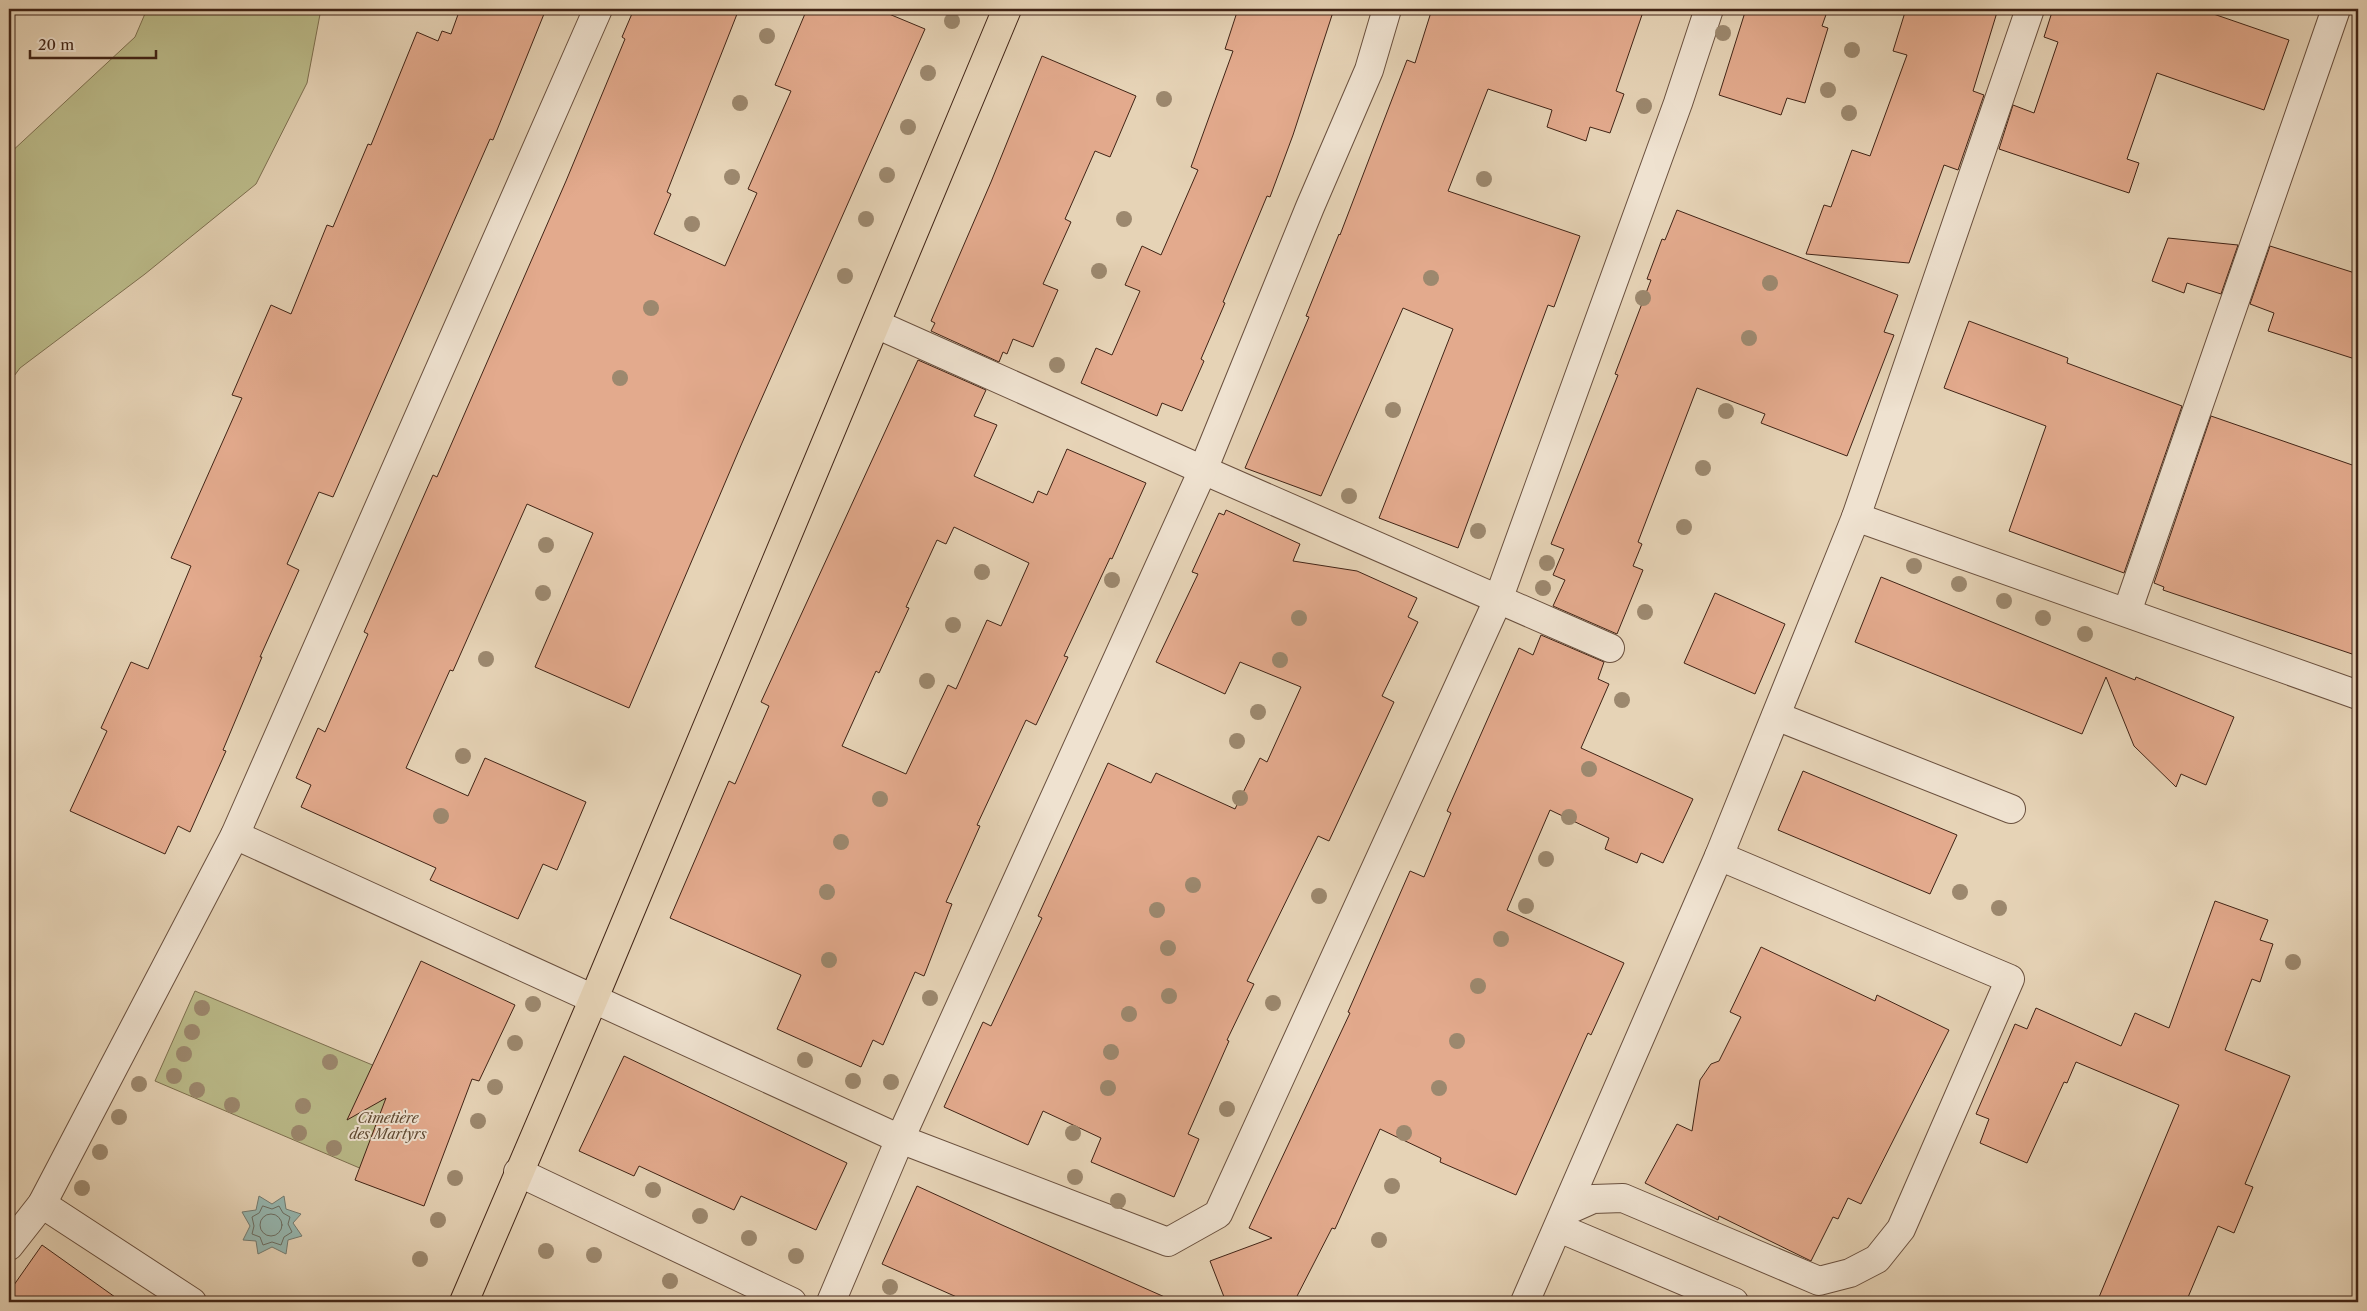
<svg xmlns="http://www.w3.org/2000/svg" width="2367" height="1311" font-family="'Libre Caslon Text',serif">
<rect width="100%" height="100%" fill="#e6d3b6"/>
<filter id="stains"><feTurbulence type="fractalNoise" baseFrequency=".004" numOctaves="4"/><feColorMatrix values="0 0 0 0 .2 0 0 0 0 .09 0 0 0 0 .02 0 0 0 .5 -.17"/></filter>
<radialGradient id="worn" r=".72"><stop offset=".6" stop-color="#630" stop-opacity="0"/><stop offset="1" stop-color="#630" stop-opacity=".3"/></radialGradient>
<g fill="#bbbb8a" stroke="#7e7050">
<path d="M147,9H321L307,83L256,184L145,274L20,368L9,383V154L135,37Z"/>
<path d="M195,991L454,1099L416,1192L155,1081Z"/>
</g>
<path fill="#96b7b0" stroke="#747c72" d="M259,1196L272,1204L284,1196L286,1209L301,1214L293,1223L302,1236L288,1240L286,1254L272,1247L258,1254L256,1241L243,1240L250,1226L242,1212L256,1210Z"/>
<g fill="none" stroke-linecap="round" stroke-linejoin="round">
<g stroke="#6c6e63" stroke-width="1">
<path d="M263,1206L272,1209L279,1206L283,1213L290,1217L288,1224L292,1232L284,1237L281,1245L272,1242L263,1245L260,1237L252,1234L254,1226L252,1217L259,1213Z"/>
<circle cx="271" cy="1225" r="11"/>
</g>
</g>
<g fill="#e3aa8d" stroke="#412416" fill-rule="evenodd">
<path d="M460,9H546L493,140L490,139L333,497L319,492L287,564L299,570L260,657H262L223,750L226,751L190,832L178,826L165,854L70,811L107,731L101,728L131,662L148,669L191,566L171,558L242,398L232,395L271,305L291,314L327,225L333,227L368,144L371,145L417,32L438,41L442,31L451,34Z"/>
<path d="M634,9H739L667,192L671,194L654,234L725,266L757,193L748,189L791,91L775,85L807,9H877L925,29L742,443L629,708L535,667L593,533L527,504L453,671L450,670L406,768L468,796L485,758L586,802L557,870L543,864L518,919L430,880L436,868L301,807L311,785L296,778L318,728L325,732L368,634L364,632L433,475L437,477L566,181L625,39L622,37Z"/>
<path d="M1238,9H1334L1293,135L1270,197L1267,196L1223,302L1225,303L1201,359L1204,361L1182,411L1162,403L1157,416L1081,383L1096,348L1112,355L1140,291L1125,285L1142,246L1161,255L1198,170L1191,167L1233,51L1225,49Z"/>
<path d="M1432,9H1644L1616,91L1624,94L1610,133L1590,127L1586,141L1547,127L1552,110L1488,89L1448,191L1580,236L1554,307L1548,305L1458,548L1379,518L1453,329L1403,308L1321,496L1245,468L1309,317L1306,316L1339,234L1340,235L1407,60L1415,63Z"/>
<path d="M1746,9H1828L1822,26L1828,28L1805,103L1787,98L1781,115L1719,95Z"/>
<path d="M1906,9H1998L1973,91L1984,95L1958,170L1944,165L1909,263L1806,254L1824,205L1831,207L1852,150L1870,156L1907,55L1893,51Z"/>
<path d="M2053,9H2199L2289,40L2264,110L2157,73L2127,159L2139,163L2129,193L1999,149L2013,105L2034,113L2058,42L2044,37Z"/>
<path d="M1042,56L1136,96L1110,157L1095,151L1065,219L1071,222L1043,284L1058,290L1033,347L1013,339L1007,354L1003,352L999,362L931,331L935,323L931,321L991,182Z"/>
<path d="M1677,210L1898,295L1884,332L1894,335L1847,456L1761,423L1765,414L1697,388L1638,542L1642,544L1633,566L1643,570L1617,634L1553,606L1565,580L1553,575L1564,549L1551,544L1618,375L1615,374L1651,280L1647,279L1662,239L1665,240Z"/>
<path d="M2168,238L2238,245L2221,294L2187,283L2184,293L2152,281Z"/>
<path d="M2270,246L2358,274V360L2268,331L2274,313L2250,304Z"/>
<path d="M1969,321L2068,358L2067,363L2182,406L2124,573L2009,531L2046,426L1944,388Z"/>
<path d="M918,360L986,390L974,416L997,425L974,476L1033,503L1038,491L1047,495L1067,449L1146,483L1112,559L1110,558L1064,656L1068,657L1036,725L1026,720L977,825L980,826L946,902L952,904L924,976L915,972L883,1045L873,1040L861,1067L777,1029L801,975L670,918L729,781L735,784L769,706L761,702ZM954,527L1029,563L1001,626L987,620L956,689L948,685L906,774L842,746L876,671L879,673L909,608L906,607L937,540L946,544Z"/>
<path d="M2211,416L2358,467V656L2163,590L2164,587L2154,583Z"/>
<path d="M1226,510L1300,544L1293,561L1357,571L1417,598L1408,617L1418,622L1382,696L1394,702L1329,841L1318,836L1247,981L1254,984L1227,1040L1229,1041L1188,1134L1199,1139L1174,1197L1091,1162L1101,1138L1043,1111L1028,1145L944,1107L983,1022L991,1026L1042,918L1038,916L1108,763L1151,783L1156,773L1235,809L1260,758L1267,762L1301,687L1240,662L1225,694L1156,662L1198,574L1192,572L1219,513L1224,515Z"/>
<path d="M1881,577L2135,680L2136,677L2234,717L2206,785L2181,774L2176,787L2134,746L2106,677L2082,734L1855,642Z"/>
<path d="M1715,593L1785,624L1755,694L1684,663Z"/>
<path d="M1541,635L1604,662L1598,679L1609,684L1581,748L1693,799L1663,863L1641,853L1637,863L1605,849L1609,838L1550,810L1507,910L1624,963L1591,1035L1588,1033L1516,1195L1440,1162L1441,1158L1380,1129L1335,1229L1332,1228L1294,1302H1226L1210,1261L1272,1238L1249,1228L1350,1013L1348,1012L1410,871L1424,877L1451,813L1447,811L1519,648L1533,655Z"/>
<path d="M1803,771L1957,835L1930,894L1778,830Z"/>
<path d="M2215,901L2268,920L2260,940L2273,944L2260,982L2252,979L2225,1050L2290,1076L2245,1184L2253,1187L2234,1233L2218,1226L2186,1302H2097L2179,1105L2076,1062L2067,1083L2064,1082L2027,1163L1980,1143L1989,1119L1976,1114L2015,1024L2027,1029L2036,1008L2121,1046L2135,1013L2169,1028Z"/>
<path d="M1761,947L1875,1001L1877,995L1949,1030L1861,1204L1848,1198L1838,1219L1833,1217L1811,1261L1719,1216L1718,1220L1645,1183L1677,1124L1692,1131L1700,1080L1711,1064L1719,1061L1741,1017L1730,1012Z"/>
<path d="M421,961L515,1005L479,1081L472,1079L424,1206L355,1180L386,1098L347,1120Z"/>
<path d="M624,1056L847,1163L816,1230L741,1196L734,1210L639,1166L634,1176L579,1151Z"/>
<path d="M917,1186L1002,1225L1176,1302H968L882,1264Z"/>
<path d="M42,1245L122,1302H9V1292Z"/>
</g>
<g fill="none" stroke-linecap="round" stroke-linejoin="round">
<g stroke="#6a503e" stroke-width="30">
<g id="minor">
<path d="M876,324L1203,470L1610,648"/>
<path d="M1856,517L2358,695"/>
<path d="M2127,612L2336,9"/>
<path d="M1776,716L2011,809"/>
<path d="M235,835L900,1139L1168,1242L1218,1214L1498,600L1678,103L1709,9"/>
<path d="M518,1172L792,1302"/>
<path d="M42,1204L192,1302"/>
<path d="M1566,1211L1593,1199L1623,1198L1819,1281L1850,1273L1877,1259L1901,1229L2010,979L1719,856"/>
<path d="M1559,1228L1734,1302"/>
<path d="M9,1246L42,1204L235,835L598,9"/>
<path d="M831,1302L900,1139L1203,470L1310,207L1369,70L1387,9"/>
<path d="M1525,1302L1719,856L1856,517L2030,9"/>
</g>
</g>
<g stroke="#412416" stroke-width="30">
<path id="major" d="M464,1302L594,998L1007,9"/>
</g>
<use href="#minor" stroke="#efe2d0" stroke-width="28"/>
<use href="#major" stroke="#e6d3b6" stroke-width="28"/>
</g>
<g fill="#9c886e">
<circle cx="952" cy="21" r="8"/>
<circle cx="1723" cy="33" r="8"/>
<circle cx="767" cy="36" r="8"/>
<circle cx="1852" cy="50" r="8"/>
<circle cx="928" cy="73" r="8"/>
<circle cx="1828" cy="90" r="8"/>
<circle cx="1164" cy="99" r="8"/>
<circle cx="740" cy="103" r="8"/>
<circle cx="1644" cy="106" r="8"/>
<circle cx="1849" cy="113" r="8"/>
<circle cx="908" cy="127" r="8"/>
<circle cx="887" cy="175" r="8"/>
<circle cx="732" cy="177" r="8"/>
<circle cx="1484" cy="179" r="8"/>
<circle cx="866" cy="219" r="8"/>
<circle cx="1124" cy="219" r="8"/>
<circle cx="692" cy="224" r="8"/>
<circle cx="1099" cy="271" r="8"/>
<circle cx="845" cy="276" r="8"/>
<circle cx="1431" cy="278" r="8"/>
<circle cx="1770" cy="283" r="8"/>
<circle cx="1643" cy="298" r="8"/>
<circle cx="651" cy="308" r="8"/>
<circle cx="1749" cy="338" r="8"/>
<circle cx="1057" cy="365" r="8"/>
<circle cx="620" cy="378" r="8"/>
<circle cx="1393" cy="410" r="8"/>
<circle cx="1726" cy="411" r="8"/>
<circle cx="1703" cy="468" r="8"/>
<circle cx="1349" cy="496" r="8"/>
<circle cx="1684" cy="527" r="8"/>
<circle cx="1478" cy="531" r="8"/>
<circle cx="546" cy="545" r="8"/>
<circle cx="1547" cy="563" r="8"/>
<circle cx="1914" cy="566" r="8"/>
<circle cx="982" cy="572" r="8"/>
<circle cx="1112" cy="580" r="8"/>
<circle cx="1959" cy="584" r="8"/>
<circle cx="1543" cy="588" r="8"/>
<circle cx="543" cy="593" r="8"/>
<circle cx="2004" cy="601" r="8"/>
<circle cx="1645" cy="612" r="8"/>
<circle cx="1299" cy="618" r="8"/>
<circle cx="2043" cy="618" r="8"/>
<circle cx="953" cy="625" r="8"/>
<circle cx="2085" cy="634" r="8"/>
<circle cx="486" cy="659" r="8"/>
<circle cx="1280" cy="660" r="8"/>
<circle cx="927" cy="681" r="8"/>
<circle cx="1622" cy="700" r="8"/>
<circle cx="1258" cy="712" r="8"/>
<circle cx="1237" cy="741" r="8"/>
<circle cx="463" cy="756" r="8"/>
<circle cx="1589" cy="769" r="8"/>
<circle cx="1240" cy="798" r="8"/>
<circle cx="880" cy="799" r="8"/>
<circle cx="441" cy="816" r="8"/>
<circle cx="1569" cy="817" r="8"/>
<circle cx="841" cy="842" r="8"/>
<circle cx="1546" cy="859" r="8"/>
<circle cx="1193" cy="885" r="8"/>
<circle cx="827" cy="892" r="8"/>
<circle cx="1960" cy="892" r="8"/>
<circle cx="1319" cy="896" r="8"/>
<circle cx="1526" cy="906" r="8"/>
<circle cx="1999" cy="908" r="8"/>
<circle cx="1157" cy="910" r="8"/>
<circle cx="1501" cy="939" r="8"/>
<circle cx="1168" cy="948" r="8"/>
<circle cx="829" cy="960" r="8"/>
<circle cx="2293" cy="962" r="8"/>
<circle cx="1478" cy="986" r="8"/>
<circle cx="1169" cy="996" r="8"/>
<circle cx="930" cy="998" r="8"/>
<circle cx="1273" cy="1003" r="8"/>
<circle cx="533" cy="1004" r="8"/>
<circle cx="202" cy="1008" r="8"/>
<circle cx="1129" cy="1014" r="8"/>
<circle cx="192" cy="1032" r="8"/>
<circle cx="1457" cy="1041" r="8"/>
<circle cx="515" cy="1043" r="8"/>
<circle cx="1111" cy="1052" r="8"/>
<circle cx="184" cy="1054" r="8"/>
<circle cx="805" cy="1060" r="8"/>
<circle cx="330" cy="1062" r="8"/>
<circle cx="174" cy="1076" r="8"/>
<circle cx="853" cy="1081" r="8"/>
<circle cx="891" cy="1082" r="8"/>
<circle cx="139" cy="1084" r="8"/>
<circle cx="495" cy="1087" r="8"/>
<circle cx="1108" cy="1088" r="8"/>
<circle cx="1439" cy="1088" r="8"/>
<circle cx="197" cy="1090" r="8"/>
<circle cx="232" cy="1105" r="8"/>
<circle cx="303" cy="1106" r="8"/>
<circle cx="1227" cy="1109" r="8"/>
<circle cx="119" cy="1117" r="8"/>
<circle cx="478" cy="1121" r="8"/>
<circle cx="299" cy="1133" r="8"/>
<circle cx="1073" cy="1133" r="8"/>
<circle cx="1404" cy="1133" r="8"/>
<circle cx="334" cy="1148" r="8"/>
<circle cx="100" cy="1152" r="8"/>
<circle cx="1075" cy="1177" r="8"/>
<circle cx="455" cy="1178" r="8"/>
<circle cx="1392" cy="1186" r="8"/>
<circle cx="82" cy="1188" r="8"/>
<circle cx="653" cy="1190" r="8"/>
<circle cx="1118" cy="1201" r="8"/>
<circle cx="700" cy="1216" r="8"/>
<circle cx="438" cy="1220" r="8"/>
<circle cx="749" cy="1238" r="8"/>
<circle cx="1379" cy="1240" r="8"/>
<circle cx="546" cy="1251" r="8"/>
<circle cx="594" cy="1255" r="8"/>
<circle cx="796" cy="1256" r="8"/>
<circle cx="420" cy="1259" r="8"/>
<circle cx="670" cy="1281" r="8"/>
<circle cx="890" cy="1287" r="8"/>
</g>
<g text-anchor="middle" stroke-width="4" stroke-linejoin="round" paint-order="stroke">
<g font-size="14" font-style="italic" fill="#604a33" stroke="#efe2d0">
<text x="388" y="1123">Cimetière<tspan x="388" dy="16">des Martyrs</tspan></text>
</g>
</g>
<rect width="2367" height="1311" fill="none" stroke="#e6d3b6" stroke-width="30"/>
<rect x="10" y="10" width="2347" height="1291" fill="none" stroke="#412416" stroke-width="2.5"/>
<rect x="15" y="15" width="2337" height="1281" fill="none" stroke="#412416"/>
<path d="M30 50v8h126v-8" fill="none" stroke="#412416" stroke-width="2.5"/>
<text x="38" y="50" font-size="15" fill="#412416" stroke="#efe2d0" stroke-width="4" paint-order="stroke">20 m</text>
<rect width="100%" height="100%" filter="url(#stains)"/>
<rect width="100%" height="100%" fill="url(#worn)"/>
</svg>
